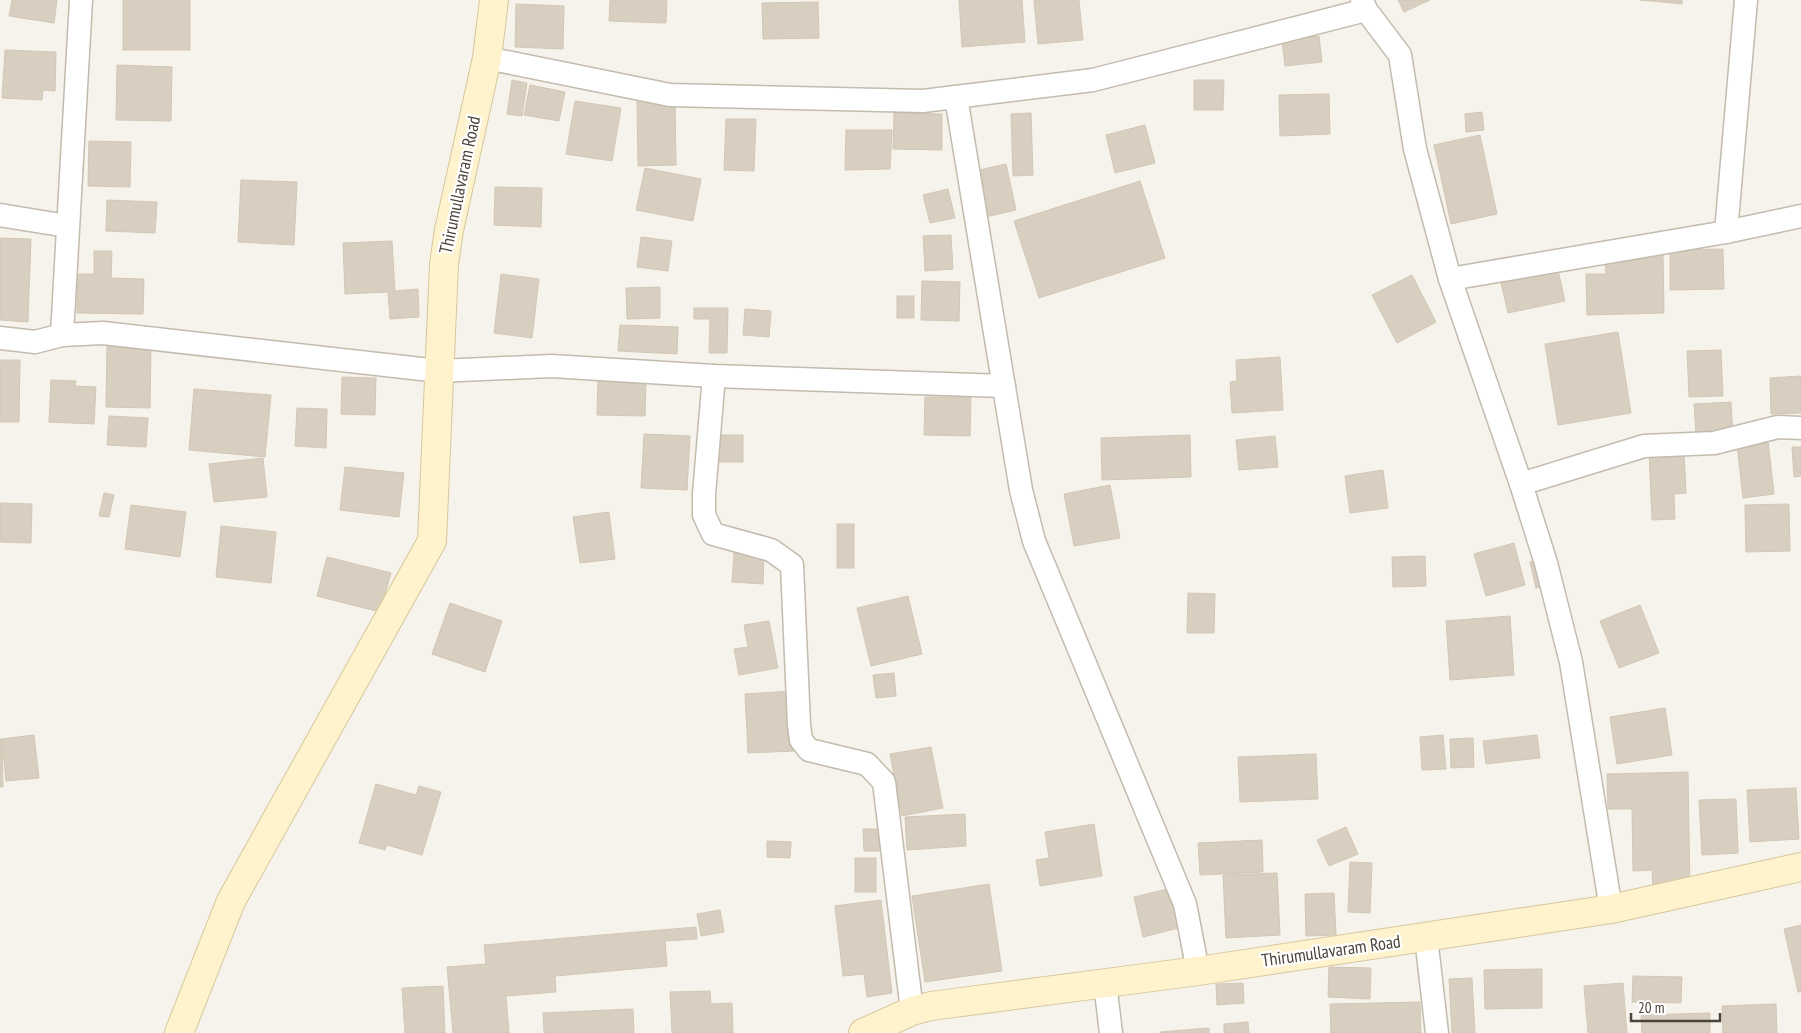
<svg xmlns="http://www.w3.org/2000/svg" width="1801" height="1033" font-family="'PT Sans Narrow',sans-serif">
<rect width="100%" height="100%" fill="#f6f3ec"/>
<g fill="#d8cfc1" stroke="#d3c7b4">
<path d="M12,0H57L54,23L9,16Z"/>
<rect x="123" y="0" width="67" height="50"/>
<path d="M610,0H667L666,23L609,21Z"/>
<path d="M959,0H1022L1025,42L962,47Z"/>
<path d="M1034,0H1079L1083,40L1038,44Z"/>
<path d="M1398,0H1430L1404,12Z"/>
<path d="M1640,0H1682V4Z"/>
<path d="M818,2L819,38L763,39L762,3Z"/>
<path d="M516,4L564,6L563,49L515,47Z"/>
<path d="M1319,36L1322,62L1285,66L1282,40Z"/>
<path d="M5,50L56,52L55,91L43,90L42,100L2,98Z"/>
<path d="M117,65L172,67L171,121L116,120Z"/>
<path d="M512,80L527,83L522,116L507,114Z"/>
<path d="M1194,80H1224L1223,110H1194Z"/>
<path d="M530,85L565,92L559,121L524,115Z"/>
<path d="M1329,94L1330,134L1280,136L1279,95Z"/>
<path d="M675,99L676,165L638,166L637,100Z"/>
<path d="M575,101L621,108L612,161L566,154Z"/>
<path d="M1482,112L1484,130L1466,132L1465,114Z"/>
<path d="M894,113L942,114V150L893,149Z"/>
<path d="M1031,113L1033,175L1013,176L1011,114Z"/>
<path d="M726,119H756L754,171L724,170Z"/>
<path d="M1145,125L1155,163L1115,173L1106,135Z"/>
<path d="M846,130H892L890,169L845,170Z"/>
<path d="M1480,135L1497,214L1451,224L1434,145Z"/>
<path d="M89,141L131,142L130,187L88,186Z"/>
<path d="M1006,164L1016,210L981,218L970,172Z"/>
<path d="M645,168L701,179L693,221L636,210Z"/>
<path d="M241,180L297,182L294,245L238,242Z"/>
<path d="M1140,181L1165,258L1039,298L1014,221Z"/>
<path d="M495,187L542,188L541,227L494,225Z"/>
<path d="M948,189L955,218L930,223L923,195Z"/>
<path d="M107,200L157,202L155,233L106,231Z"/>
<path d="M951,235L953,269L925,271L923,236Z"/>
<path d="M641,237L672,241L668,271L637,267Z"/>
<path d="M0,238L31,239L28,322L0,320Z"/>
<path d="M392,241L395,291L418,289L419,317L390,319L388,292L345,294L343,243Z"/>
<path d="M1723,249L1724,289L1670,290V250Z"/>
<path d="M94,251H112L111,278L144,279L143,314L77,313V274H94Z"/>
<path d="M1663,255L1664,313L1587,315L1586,274H1606L1605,257Z"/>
<path d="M1558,270L1565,301L1508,313L1501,283Z"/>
<path d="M501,274L539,279L532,338L494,333Z"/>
<path d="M1412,275L1436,322L1397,343L1372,295Z"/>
<path d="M922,281L960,282L959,321L921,320Z"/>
<path d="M660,287V318L627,319L626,288Z"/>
<rect x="897" y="296" width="17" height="22"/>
<path d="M694,308H728L727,353H709L710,319H694Z"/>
<path d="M745,309L771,311L769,337L743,335Z"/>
<path d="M620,325L678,327L677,354L618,351Z"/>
<path d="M1618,332L1631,413L1558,425L1545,344Z"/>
<path d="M107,344L151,345L150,408L106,407Z"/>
<path d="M1721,350L1723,396L1689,397L1687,351Z"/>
<path d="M1280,357L1283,410L1232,413L1230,382L1237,381L1236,360Z"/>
<path d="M0,360H20L19,422H0Z"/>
<path d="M1801,376V413L1771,414L1770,378Z"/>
<path d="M342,377L376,378L375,415L341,414Z"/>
<path d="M598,377L646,379L645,416L597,415Z"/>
<path d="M51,380L76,381L75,386L96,387L94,424L49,422Z"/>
<path d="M194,389L271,395L265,457L189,450Z"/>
<path d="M925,397H971L970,436L924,435Z"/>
<path d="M1731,402L1733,434L1696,436L1694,404Z"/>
<path d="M297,408L327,409L326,448L295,446Z"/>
<path d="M109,416L148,418L146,447L107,445Z"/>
<path d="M644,434L690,436L687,490L641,488Z"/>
<path d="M720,435H743V462H719Z"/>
<path d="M1190,435L1191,477L1102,480L1101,438Z"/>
<path d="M1275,436L1278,467L1239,470L1236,440Z"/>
<path d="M1768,441L1774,494L1743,498L1737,445Z"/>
<path d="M1792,447H1801V476L1794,477Z"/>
<path d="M1684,451L1686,493L1674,494L1675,519L1652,520L1649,452Z"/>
<path d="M263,458L267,497L214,502L209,464Z"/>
<path d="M345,467L404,473L399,517L340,510Z"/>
<path d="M1383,470L1388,508L1350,513L1345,476Z"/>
<path d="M1110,485L1120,538L1074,546L1064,494Z"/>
<path d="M104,493L114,495L109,517L99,516Z"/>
<path d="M0,503L32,504L31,543L0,542Z"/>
<path d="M1789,504L1790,551L1746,552L1745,505Z"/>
<path d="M131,505L186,512L180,557L125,549Z"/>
<path d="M609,512L615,559L580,563L573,517Z"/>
<rect x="837" y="524" width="17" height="44"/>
<path d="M221,526L276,532L271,583L216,577Z"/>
<path d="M1514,543L1525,585L1486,596L1474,554Z"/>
<path d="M734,553L764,554L763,584L732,582Z"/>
<path d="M1425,556L1426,586L1393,587L1392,557Z"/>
<path d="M327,557L391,573L380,612L317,596Z"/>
<path d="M1540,559L1547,585L1536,588L1530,562Z"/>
<path d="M1188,593L1215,594L1214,633H1187Z"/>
<path d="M908,596L922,654L871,666L857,608Z"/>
<path d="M450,603L502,621L485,672L432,654Z"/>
<path d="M1640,605L1659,653L1619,668L1600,621Z"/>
<path d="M1510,616L1514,675L1450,680L1446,621Z"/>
<path d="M769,621L778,668L739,675L734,649L748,647L744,625Z"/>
<path d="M894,673L896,696L876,698L873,675Z"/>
<path d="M791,691L794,751L748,753L745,694Z"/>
<path d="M1665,708L1672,755L1617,764L1610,717Z"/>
<path d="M34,735L39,778L6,781L2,739Z"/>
<path d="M1443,735L1446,769L1422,770L1420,737Z"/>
<path d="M1537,735L1540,758L1486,764L1483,741Z"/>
<path d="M1473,738L1474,767L1451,768L1450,739Z"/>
<path d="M0,739H2L3,787H0Z"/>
<path d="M931,747L943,808L902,816L890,754Z"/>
<path d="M1316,754L1318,799L1240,802L1238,757Z"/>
<path d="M1688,772L1690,891L1653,892L1652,870L1633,871L1632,809H1608L1607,774Z"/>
<path d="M376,784L416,795L419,786L441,792L422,855L387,845L385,850L359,843Z"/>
<path d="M1796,788L1799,839L1750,842L1747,790Z"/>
<path d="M1736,799L1738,853L1702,855L1699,800Z"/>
<path d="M965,814L966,846L907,850L905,817Z"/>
<path d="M1094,824L1102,876L1040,886L1036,860L1049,858L1045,832Z"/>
<path d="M1346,827L1358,854L1329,866L1317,840Z"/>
<path d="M863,829H882V851H864Z"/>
<path d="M1262,840L1263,872L1200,875L1198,843Z"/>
<path d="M767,841L791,842L790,858L767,857Z"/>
<rect x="855" y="858" width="21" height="34"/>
<path d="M1350,862L1372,863L1370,913L1348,912Z"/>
<path d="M1277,873L1280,935L1226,938L1223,875Z"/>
<path d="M989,884L1002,971L925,982L912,896Z"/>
<path d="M1184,885L1194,924L1143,937L1134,897Z"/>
<path d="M1334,893L1336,935L1306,936L1305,894Z"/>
<path d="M881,900L892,993L867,997L864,974L843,976L835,906Z"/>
<path d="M720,910L724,932L701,936L697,914Z"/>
<path d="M1801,925V992H1798L1784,929Z"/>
<path d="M696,927L697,939L665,941L667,966L555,976L556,992L506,996L509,1033H453L447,967L486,964L484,945Z"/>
<path d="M1329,967L1371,968L1370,999L1328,997Z"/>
<path d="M1542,969V1008L1485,1009L1484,970Z"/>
<path d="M1633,976L1682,977L1681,1003L1632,1002Z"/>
<path d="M1472,978L1475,1033H1452L1449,979Z"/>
<path d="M1243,983L1244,1003L1217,1005L1216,984Z"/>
<path d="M1623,983L1627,1033H1588L1584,986Z"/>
<path d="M443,986L445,1033H405L402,988Z"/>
<path d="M710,991L711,1004L732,1003L733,1033H672L670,992Z"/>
<path d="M1420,1002L1421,1033H1331L1330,1004Z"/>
<path d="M1776,1004L1777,1033H1723L1722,1006Z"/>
<path d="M633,1009L634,1033H544L543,1013Z"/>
<path d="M1710,1013V1033H1642L1641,1015Z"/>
<path d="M1248,1022L1249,1033H1224V1024Z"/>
<path d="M1209,1028V1033H1160V1032Z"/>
</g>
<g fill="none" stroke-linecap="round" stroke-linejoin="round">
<g stroke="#c2bbae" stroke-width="25">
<g id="street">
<path d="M81,0L62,335L103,333L439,371L551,366L714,376L1004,386"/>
<path d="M1362,0L1366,10L1400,55L1415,149L1450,279L1521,484L1546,563L1571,662L1611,909"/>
<path d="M487,58L670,95L923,101L1093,80L1366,10"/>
<path d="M956,97L1021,490L1034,541L1185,904L1198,971"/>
<path d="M0,215L67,226"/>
<path d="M1726,232L1746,0"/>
<path d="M1450,279L1726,232L1801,216"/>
<path d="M0,338L35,342L62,335"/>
<path d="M714,376L704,494V515L713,534L771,550L792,565L799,725L801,740L809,750L867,764L884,782L912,1011"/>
<path d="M1521,484L1644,446L1714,443L1778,427L1801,428"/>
<path d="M1426,937L1437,1033"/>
<path d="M1105,983L1111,1033"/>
</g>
</g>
<g stroke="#d6c79b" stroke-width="30">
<g id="secondary">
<path d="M179,1033L231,901L432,541L444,264L449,230L487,58L494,0"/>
<path d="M863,1033L912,1011L931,1006L1198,971L1611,909L1801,867"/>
</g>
</g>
<use href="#street" stroke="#fff" stroke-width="22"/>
<use href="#secondary" stroke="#fff3cd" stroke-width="28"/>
</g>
<g text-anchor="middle" stroke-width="4.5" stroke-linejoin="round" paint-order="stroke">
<g font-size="18" fill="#4b4439" stroke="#fff">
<text transform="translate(460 185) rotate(-78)" y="6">Thirumullavaram Road</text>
<text transform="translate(1331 951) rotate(-8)" y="6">Thirumullavaram Road</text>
</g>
</g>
<path d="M1631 1013v8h89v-8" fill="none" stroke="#4b4439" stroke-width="2.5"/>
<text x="1638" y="1013" font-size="15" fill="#4b4439" stroke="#ffffff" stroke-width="4" paint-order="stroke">20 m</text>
</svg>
